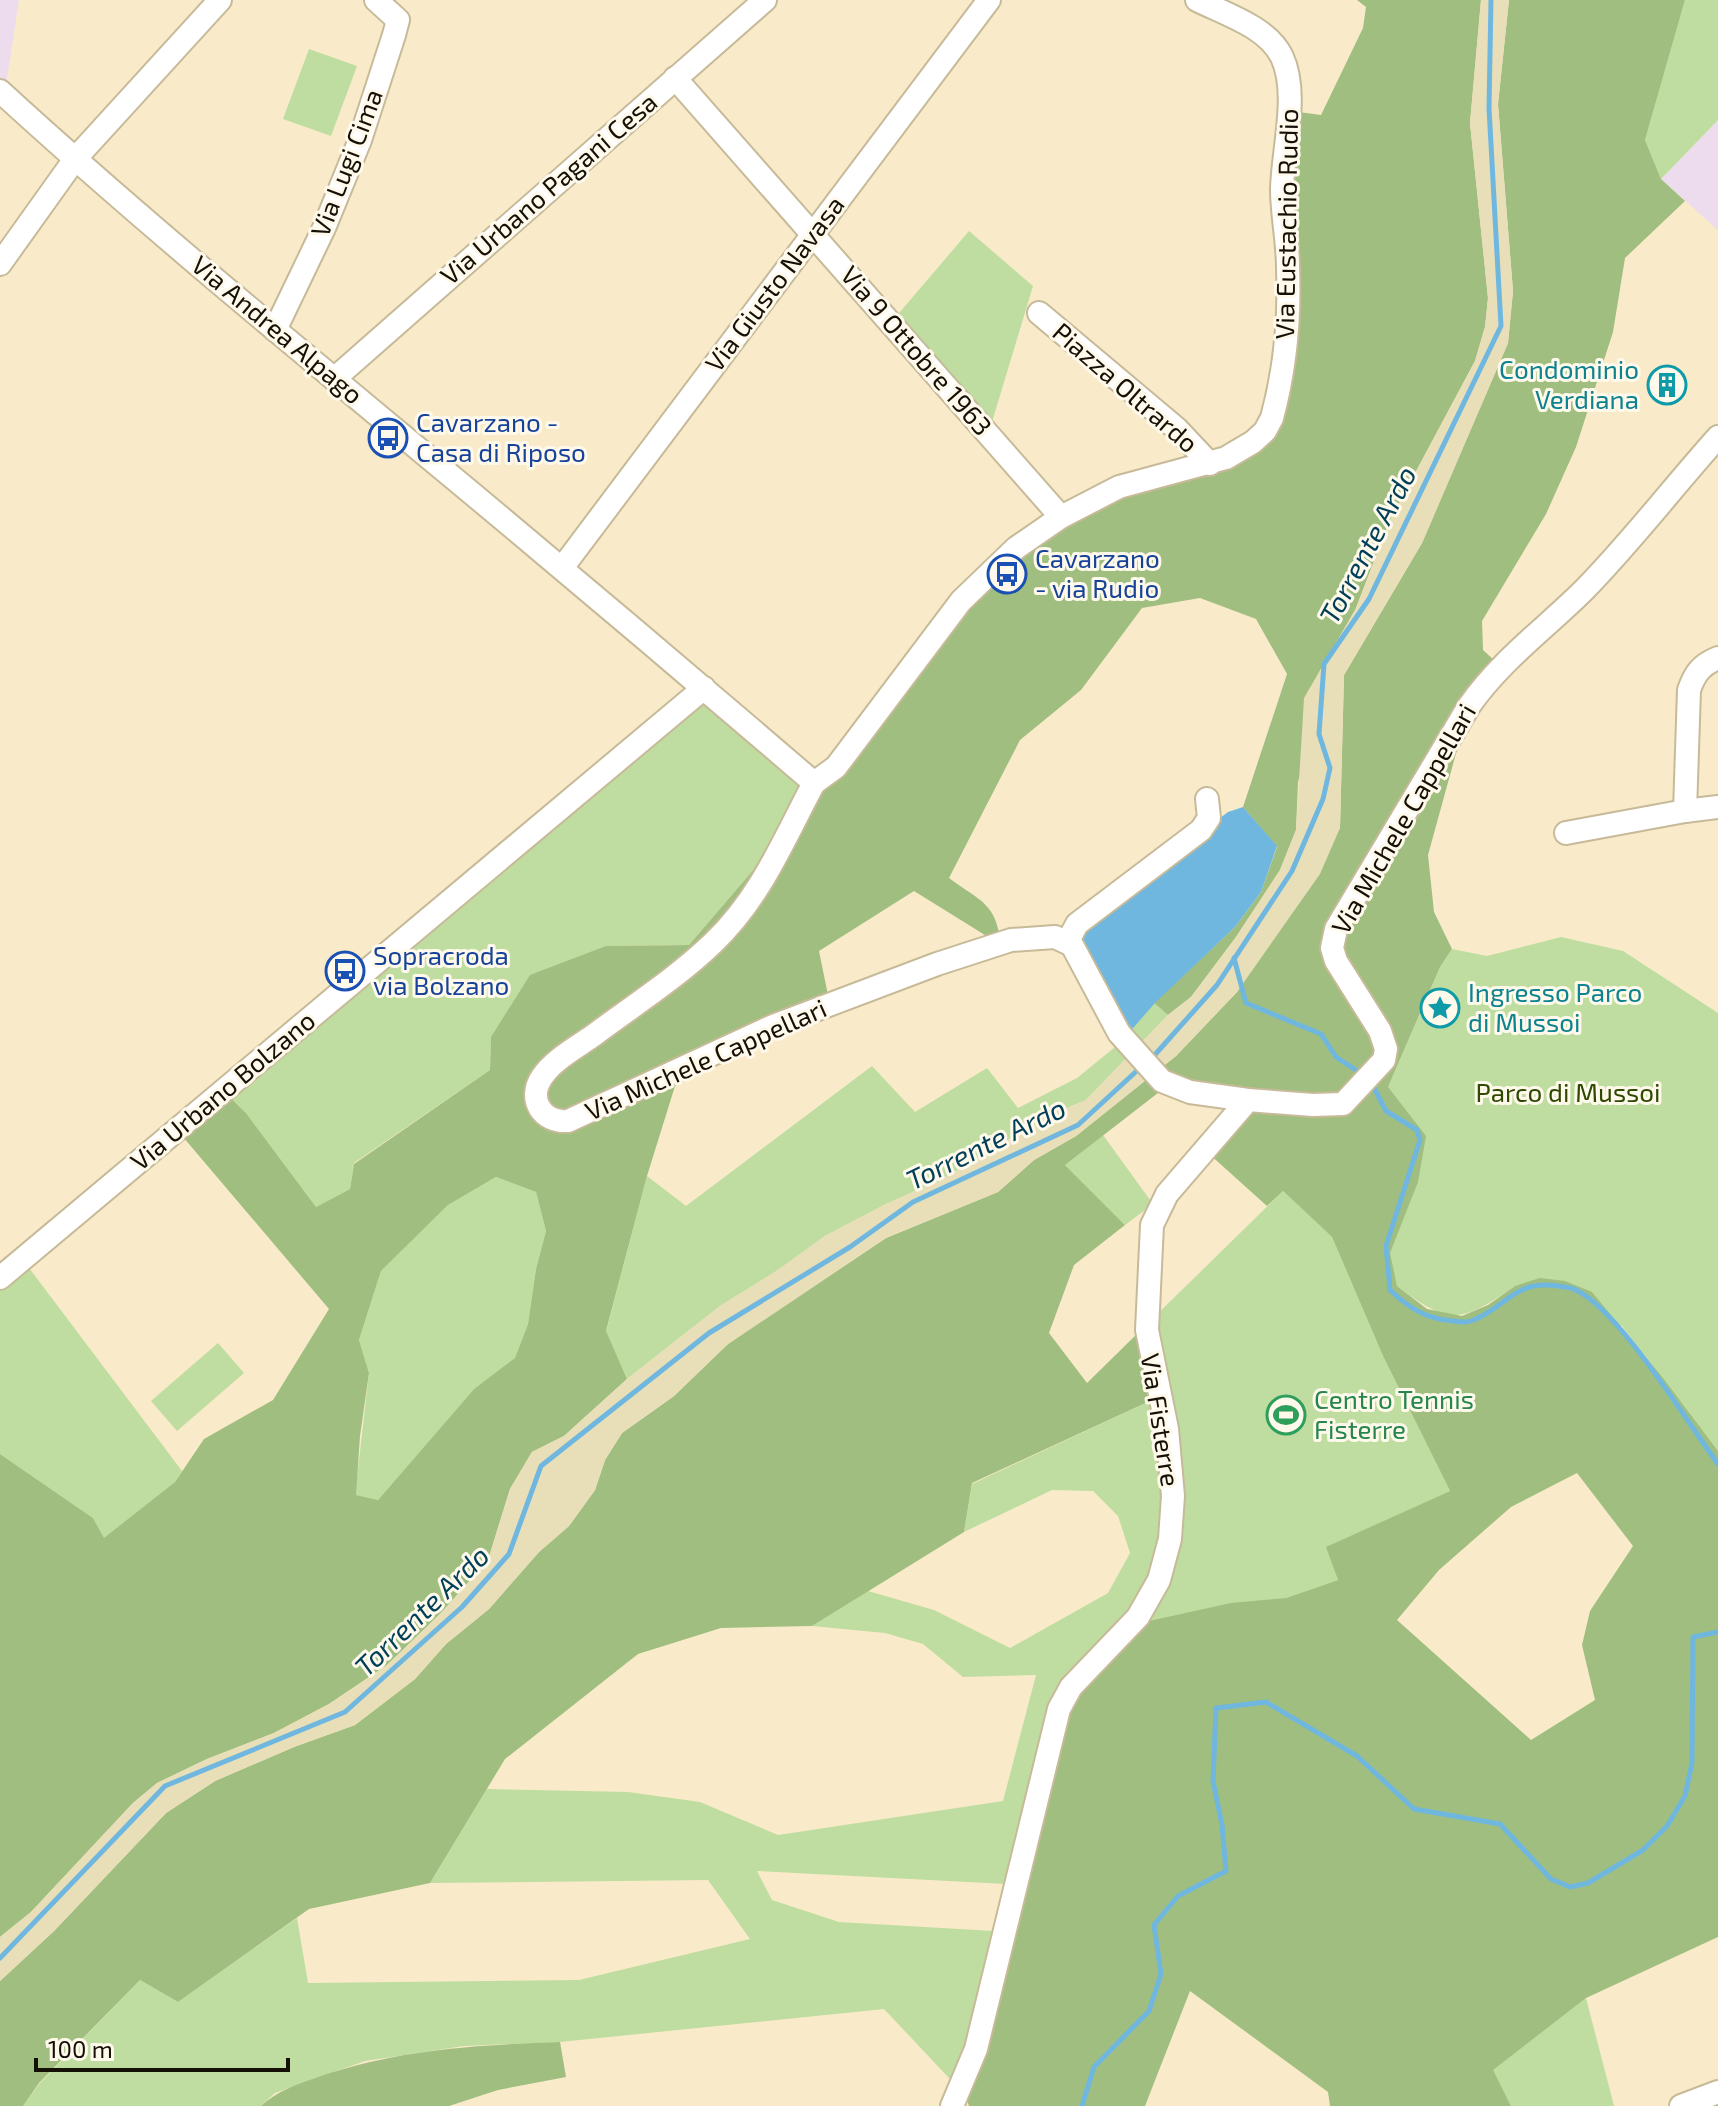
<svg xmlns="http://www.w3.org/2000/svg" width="1718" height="2106" font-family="'Exo 2',sans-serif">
<rect width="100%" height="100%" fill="#f9ebc9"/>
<g fill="#eddcee">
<path d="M0,0H19L5,92L0,88Z"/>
<path d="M1718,120V230L1661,179Z"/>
</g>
<g fill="#bfdda0">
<path d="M1685,0H1718V120L1661,179L1645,140Z"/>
<path d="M309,49L357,66L331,136L283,119Z"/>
<path d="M969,231L1033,286L989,432L894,319Z"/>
<path d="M704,683L821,791L689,945L606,946L491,1037L490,1070L354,1163L350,1189L316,1207L246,1113L218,1086Z"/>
<path d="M1561,937L1623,951L1718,1013V1451L1622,1326L1515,1286C1461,1323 1450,1326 1397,1286L1389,1253L1401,1218L1388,1087L1440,967L1452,949L1487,956Z"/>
<path d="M1154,1003L1168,1015L1086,1100L1048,1116L942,1179L886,1204L825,1236L778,1270L720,1306L627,1379L606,1332L647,1176L686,1206L872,1066L915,1112L987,1068L1018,1108L1077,1078L1120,1043Z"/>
<path d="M1103,1135L1153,1204L1125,1225L1065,1165Z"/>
<path d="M496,1177L536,1192L546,1231L536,1269L528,1324L515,1359L474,1389L378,1500L355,1495L369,1373L359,1340L381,1271L448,1205Z"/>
<path d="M1283,1191L1332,1237L1383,1356L1450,1491L1327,1547L1338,1580L1286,1598L1140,1623L1006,1884L757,1871L772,1900L839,1922L994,1931L965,2095L884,2009L560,2042L464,2046L365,2061L275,2093L261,2106H23L39,2084L140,1980L178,2002L297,1918L308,1983L579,1980L750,1939L708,1880L430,1883L487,1789L628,1792L700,1802L778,1835L1003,1801L1036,1675L963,1677L923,1644L885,1633L812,1626L868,1591L934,1610L1010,1648L1108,1593L1130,1553L1118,1516L1093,1491L1052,1490L964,1532L972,1484L1152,1400L1140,1331Z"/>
<path d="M17,1252L182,1471L175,1482L104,1539L93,1518L0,1454V1268Z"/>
<path d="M218,1343L244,1373L177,1431L151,1401Z"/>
<path d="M1586,1998L1614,2106H1511L1492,2070Z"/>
</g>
<g fill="#a0be7f" fill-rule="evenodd">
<path d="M1357,0H1481L1470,123L1488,298L1485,327L1475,361L1390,520L1356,608L1298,782L1296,830L1280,870L1236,937L1191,997L1168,1015L1154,1003L1235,927L1261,892L1277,847L1243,807L1287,674L1256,619L1200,598L1142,608L1081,690L1020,740L949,878C981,902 996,902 1001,945L914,891L819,951L829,1000L750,1034L675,1086L647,1176L606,1331L627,1379L564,1436L532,1452L510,1489L488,1560L441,1613L387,1665L329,1704L274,1733L207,1759L157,1783L133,1803L31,1912L0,1937V1454L93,1518L104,1538L175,1482L204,1439L273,1400L329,1309L172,1124L218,1086L246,1113L316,1207L350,1189L354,1164L490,1070L491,1037L530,975L606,946L689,945L821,791L964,604L1012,557L1108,495L1249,449L1268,419L1286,292L1291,111L1321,115L1363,28L1366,7ZM496,1177L536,1192L546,1231L536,1269L528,1324L515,1358L474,1389L378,1500L356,1495L360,1436L369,1373L359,1340L381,1271L448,1205Z"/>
<path d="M1509,0H1685L1645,140L1661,179L1685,201L1625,258L1613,332L1576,447L1546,514L1482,621L1483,650L1505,670L1463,728L1428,855L1434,912L1452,949L1440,967L1388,1087L1426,1136L1418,1182L1390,1253L1397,1286L1427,1309L1462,1316L1488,1305L1515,1286L1540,1278L1565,1281L1592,1292L1663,1378L1718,1451V1937L1586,1998L1493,2070L1511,2106H1330L1328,2092L1190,1991L1145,2106H969L965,2095L1051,1707L1140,1623L1231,1603L1286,1598L1338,1580L1326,1547L1450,1491L1383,1356L1332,1237L1283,1191L1267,1206L1207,1152L1256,1093L1176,1079L1065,1165L1125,1225L1074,1265L1049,1333L1087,1383L1140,1331L1152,1400L972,1483L964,1532L812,1626L721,1628L638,1654L505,1759L430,1883L309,1909L178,2002L140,1980L39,2083L23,2106H0V1981L54,1931L166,1813L215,1781L294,1747L355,1725L415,1679L446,1644L489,1609L539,1552L569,1526L595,1490L605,1460L622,1433L674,1396L728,1344L886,1238L998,1192L1034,1160L1076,1136L1176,1056L1237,992L1340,828L1344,675L1422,543L1508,343L1513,291L1498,104ZM1577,1473L1633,1546L1590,1611L1582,1645L1595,1700L1531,1740L1397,1620L1439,1570L1511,1507Z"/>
<path d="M560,2042L566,2077L498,2090L449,2106H261C278,2090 299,2084 321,2076C400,2049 477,2045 560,2042Z"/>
</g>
<path fill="#e8dfb9" d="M1481,0H1509L1498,104L1513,291L1508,343L1422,543L1344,675L1340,828L1320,874L1237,992L1176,1056L1076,1136L1034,1160L998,1192L886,1238L728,1344L674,1396L622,1433L605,1460L595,1490L569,1526L539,1552L489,1609L446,1644L415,1679L355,1725L294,1747L215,1781L166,1813L54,1931L0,1981V1937L31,1912L133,1803L157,1783L207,1759L274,1733L329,1704L387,1665L441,1613L488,1560L510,1489L532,1452L564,1436L627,1379L720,1306L778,1270L825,1236L886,1204L942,1179L1048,1116L1086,1100L1168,1015L1191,997L1236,937L1280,870L1296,830L1304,698L1356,608L1390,520L1475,361L1485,327L1488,298L1470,123Z"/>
<path fill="#70b7df" d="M1243,807L1277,846L1261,892L1235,927L1155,1003L1120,1043L1066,935L1228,812Z"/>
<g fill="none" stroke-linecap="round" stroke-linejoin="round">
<g stroke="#70b7df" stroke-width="5">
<path d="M1234,958L1246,1003L1321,1034L1336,1057L1362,1074"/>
<path d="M1152,1058L1217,985L1292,871L1323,799L1330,768L1319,734L1324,664L1369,599L1501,326L1489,108L1491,0"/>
<path d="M1372,1084L1386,1111L1417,1130L1420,1140L1386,1246L1390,1290C1409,1308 1426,1319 1453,1321C1459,1322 1465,1323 1471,1321C1506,1308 1514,1279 1558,1286C1563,1287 1571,1287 1576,1290C1620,1311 1687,1422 1718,1464"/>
<path d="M0,1958L165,1786L345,1712L462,1607L509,1554L541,1466L709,1333L850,1247L913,1202L1078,1125L1141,1067"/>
<path d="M1082,2106L1094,2067L1149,2011L1161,1974L1154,1925L1178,1896L1226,1871L1222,1825L1213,1781L1216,1708L1266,1702L1357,1756L1414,1809L1500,1824L1551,1879L1570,1887L1588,1883L1643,1850L1667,1826L1685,1796L1692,1763L1693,1637L1718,1632"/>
</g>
<g stroke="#c7ba99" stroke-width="26">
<g id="minor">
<path d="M675,78L1061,517"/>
<path d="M0,91C144,223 295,346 445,471C569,574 692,678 814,783"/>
<path d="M0,264L75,159L220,0"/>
<path d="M1039,313L1177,429L1210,464"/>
<path d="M275,330L324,228L360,140L394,35L398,20L376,0"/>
<path d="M334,379L765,0"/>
<path d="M562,568L989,0"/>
<path d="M1718,658C1701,665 1695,673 1689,690L1685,811L1718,807"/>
<path d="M814,783C784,839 761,897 714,942C678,977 634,1005 594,1035C577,1047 553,1060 542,1077C527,1099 542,1123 568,1121L773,1026L937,964L1011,940L1055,937L1072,945L1119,1033L1162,1081L1190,1092L1248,1100L1313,1105L1343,1104L1384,1060L1386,1049L1380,1031L1336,961L1332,948L1336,929L1469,706C1501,660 1546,628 1585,589C1632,541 1673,487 1718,437"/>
<path d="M814,783L836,767L961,601L1016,548L1061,517L1119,487L1226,458L1253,442L1265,431L1272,418C1285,370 1290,318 1288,268C1288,241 1282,215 1282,189C1283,149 1299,93 1282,57C1268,27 1225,14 1197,0"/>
<path d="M1566,833L1685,811"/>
<path d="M1068,941L1077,924L1201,830L1209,818L1207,799"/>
<path d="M0,1278L704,688"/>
<path d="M952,2106L976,2049L1059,1709L1071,1687L1138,1617L1159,1580L1170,1539L1173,1496L1167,1429L1147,1330L1152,1225L1167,1194L1248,1100"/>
<path d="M1681,2106L1718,2092"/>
</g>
</g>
<use href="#minor" stroke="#fff" stroke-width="22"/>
</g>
<defs>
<g id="building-ring" transform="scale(2)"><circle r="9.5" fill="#fff9ec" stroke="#0f9aa8" stroke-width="1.5"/><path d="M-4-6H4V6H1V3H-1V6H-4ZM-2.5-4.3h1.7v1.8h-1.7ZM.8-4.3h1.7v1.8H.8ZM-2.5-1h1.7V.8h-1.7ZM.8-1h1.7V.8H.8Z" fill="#0f9aa8"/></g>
<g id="bus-ring" transform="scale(2)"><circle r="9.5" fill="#fff9ec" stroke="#1a4fb4" stroke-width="1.5"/><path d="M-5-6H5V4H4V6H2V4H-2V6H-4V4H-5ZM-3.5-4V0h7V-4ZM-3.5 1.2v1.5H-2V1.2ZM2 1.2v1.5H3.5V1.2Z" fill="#1a4fb4"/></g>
<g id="sight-ring" transform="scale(2)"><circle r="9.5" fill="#fff9ec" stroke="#0f9aa8" stroke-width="1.5"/><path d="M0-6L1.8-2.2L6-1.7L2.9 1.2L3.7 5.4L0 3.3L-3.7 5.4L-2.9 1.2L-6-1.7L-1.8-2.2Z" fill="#0f9aa8"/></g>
<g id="stadium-ring" transform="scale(2)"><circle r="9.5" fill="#fff9ec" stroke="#2e9e5b" stroke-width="1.5"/><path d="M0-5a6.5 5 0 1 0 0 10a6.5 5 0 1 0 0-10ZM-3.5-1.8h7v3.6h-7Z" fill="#2e9e5b"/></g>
</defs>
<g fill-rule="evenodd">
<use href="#building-ring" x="1667" y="385"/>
<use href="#bus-ring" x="388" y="438"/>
<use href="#bus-ring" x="1007" y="574"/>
<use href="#bus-ring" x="345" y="971"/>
<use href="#sight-ring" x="1440" y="1008"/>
<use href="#stadium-ring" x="1286" y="1415"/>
</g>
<g text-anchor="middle" stroke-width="6" stroke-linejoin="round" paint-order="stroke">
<g font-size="26" fill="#151005" stroke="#fff9ec">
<text transform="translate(347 163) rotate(-69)" y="9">Via Lugi Cima</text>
<text transform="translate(549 189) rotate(-41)" y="9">Via Urbano Pagani Cesa</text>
<text transform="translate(1287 224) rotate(-89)" y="9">Via Eustachio Rudio</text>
<text transform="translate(775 284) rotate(-53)" y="9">Via Giusto Navasa</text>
<text transform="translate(277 330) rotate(40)" y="9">Via Andrea Alpago</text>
<text transform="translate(916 351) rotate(49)" y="9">Via 9 Ottobre 1963</text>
<text transform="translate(1125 388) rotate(41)" y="9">Piazza Oltrardo</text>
<text transform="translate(1404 819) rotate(-60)" y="9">Via Michele Cappellari</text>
<text transform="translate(706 1060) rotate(-24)" y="9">Via Michele Cappellari</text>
<text transform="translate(223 1091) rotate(-40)" y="9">Via Urbano Bolzano</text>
<text transform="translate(1160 1420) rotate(81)" y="9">Via Fisterre</text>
</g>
<g font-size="26" fill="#0d838f" stroke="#fff9ec" text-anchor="end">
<text x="1639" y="379">Condominio<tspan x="1639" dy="30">Verdiana</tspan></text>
<text x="1468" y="1002" text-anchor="start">Ingresso Parco<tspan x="1468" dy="30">di Mussoi</tspan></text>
</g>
<g font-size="26" fill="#164399" stroke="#fff9ec" text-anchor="start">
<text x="416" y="432">Cavarzano -<tspan x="416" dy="30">Casa di Riposo</tspan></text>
<text x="1035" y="568">Cavarzano<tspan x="1035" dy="30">- via Rudio</tspan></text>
<text x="373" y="965">Sopracroda<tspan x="373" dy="30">via Bolzano</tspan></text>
</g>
<g font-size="26" fill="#2f4902" stroke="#fff9ec">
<text x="1568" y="1102">Parco di Mussoi</text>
</g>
<g font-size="26" fill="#27864d" stroke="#fff9ec" text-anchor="start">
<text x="1314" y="1409">Centro Tennis<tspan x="1314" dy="30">Fisterre</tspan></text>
</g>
<g font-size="28" font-style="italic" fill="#003f5a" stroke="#fff9ec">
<text transform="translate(1368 545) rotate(-62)" y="10">Torrente Ardo</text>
<text transform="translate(986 1144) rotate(-26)" y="10">Torrente Ardo</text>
<text transform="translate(422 1611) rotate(-44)" y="10">Torrente Ardo</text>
</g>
</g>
<path d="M36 2058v12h252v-12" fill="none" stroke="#151005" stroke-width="4"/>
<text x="48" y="2058" font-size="24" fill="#151005" stroke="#fff9ec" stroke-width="6" paint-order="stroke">100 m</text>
</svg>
